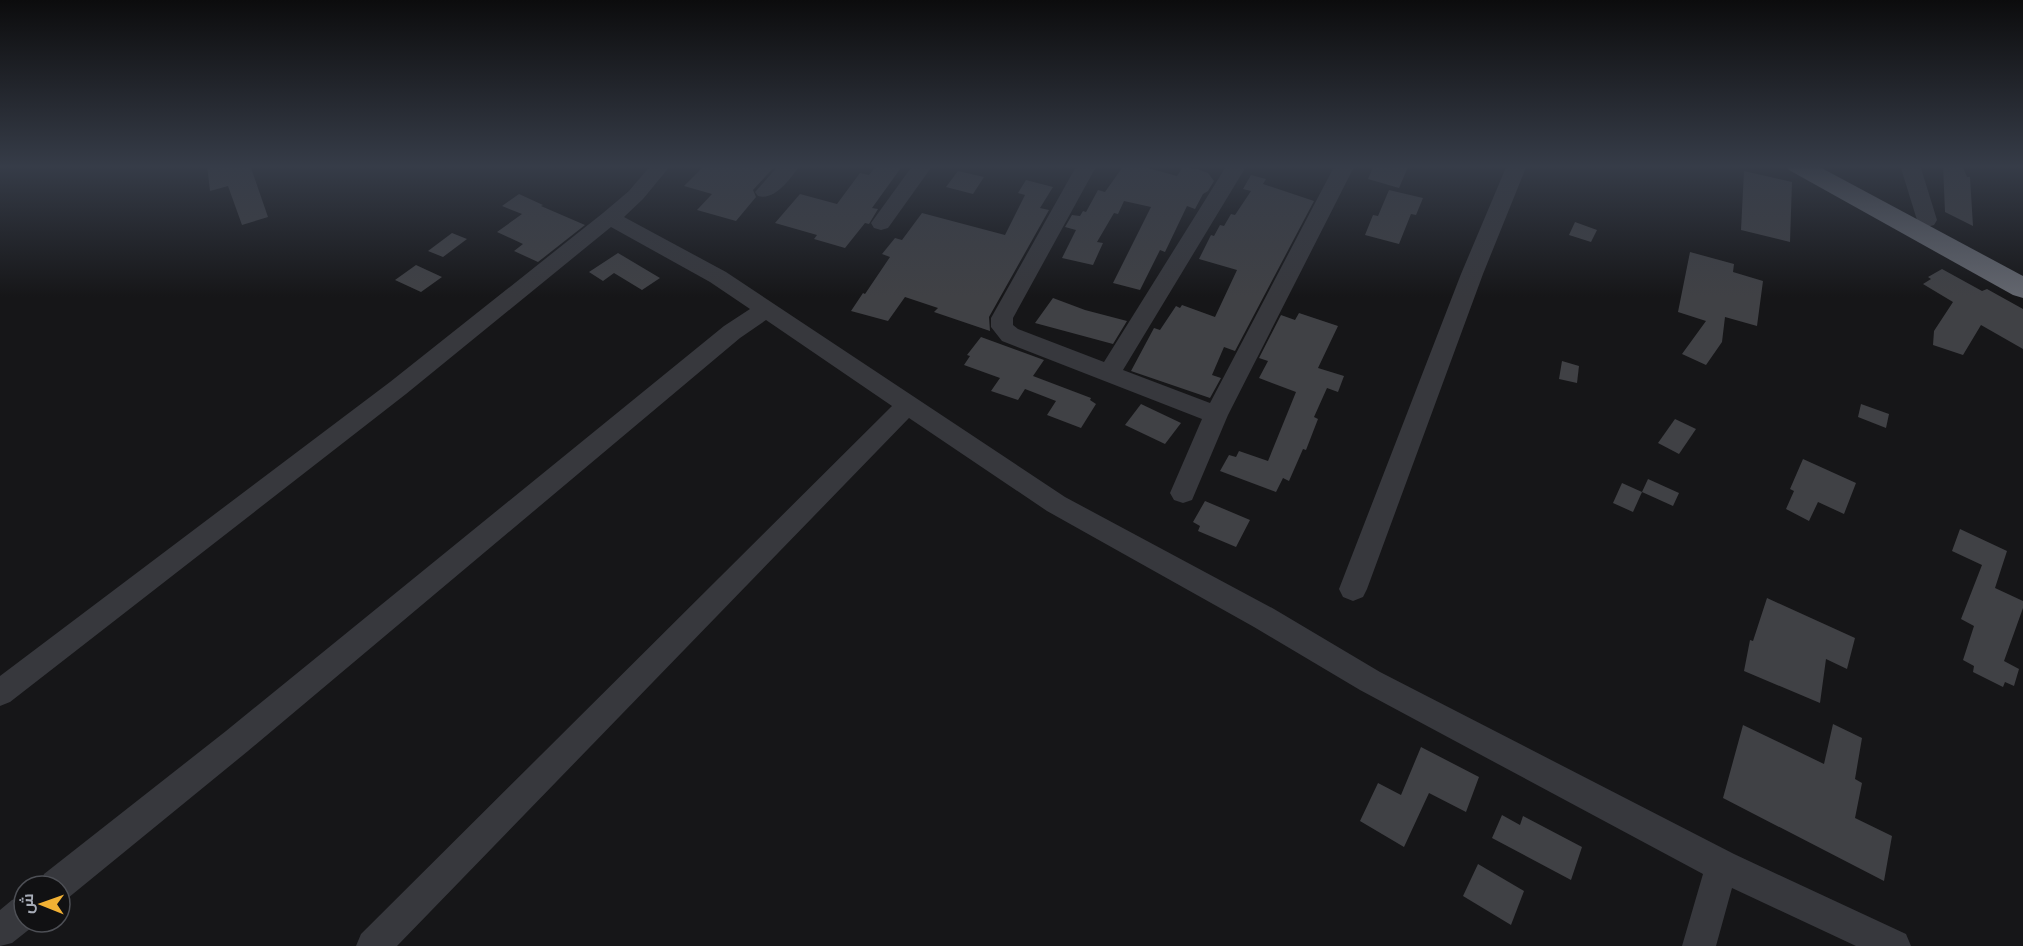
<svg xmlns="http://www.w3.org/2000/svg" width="2023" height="946" font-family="'Work Sans',Cairo,sans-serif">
<rect width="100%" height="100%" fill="#161618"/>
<g fill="#404145">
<path d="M207,165H250L268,217L242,225L228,186L210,191Z"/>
<path d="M705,165H776L753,190L756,197L736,221L697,210L712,194L684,186Z"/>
<path d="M877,165H903L872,208L878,209L869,224L865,223L845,248L814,239L817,235L775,223L800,194L837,204L860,173L869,175Z"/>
<path d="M1137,165L1177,176L1183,167L1197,169L1208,173L1214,181L1208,191L1203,194L1195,209L1187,206L1165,252L1160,250L1140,290L1113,283L1151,207L1124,201L1118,214L1114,213L1097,242L1103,243L1093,265L1062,258L1076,230L1065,227L1072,215L1080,216L1083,211L1086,212L1098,190L1105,192L1122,168Z"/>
<path d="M1374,165L1408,167L1399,188L1368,179Z"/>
<path d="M1943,165H1962L1967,177H1970L1973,226L1945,212Z"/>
<path d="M958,171L984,177L973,194L946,187Z"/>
<path d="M1744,171L1792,182L1790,242L1741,230Z"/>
<path d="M1251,175L1266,179L1263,184L1314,201L1235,351L1224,347L1212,375L1221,378L1210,398L1131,371L1154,328L1160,330L1176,306L1180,308L1182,305L1215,317L1237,270L1199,259L1211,235L1214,236L1220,225L1224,226L1231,214L1235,215L1251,191L1243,189Z"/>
<path d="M1026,180L1053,187L1040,208L1049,210L989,317L990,331L934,312L938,308L905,297L888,321L851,311L863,293L865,294L890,257L882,254L895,238L902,240L922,213L1005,235L1025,195L1018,193Z"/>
<path d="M1389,190L1423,198L1416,215L1411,214L1399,244L1365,235L1373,215L1378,216Z"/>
<path d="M519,194L543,205L541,206L585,225L538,262L514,251L523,244L497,232L522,214L502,206Z"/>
<path d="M1575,222L1597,230L1591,242L1569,235Z"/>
<path d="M452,233L467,239L443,257L428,251Z"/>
<path d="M1690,252L1734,264L1733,272L1763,281L1757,326L1725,317L1722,342L1706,365L1682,354L1706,321L1678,312Z"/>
<path d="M618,253L660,278L642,290L614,273L603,281L589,272Z"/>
<path d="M416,265L442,277L421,292L395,280Z"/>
<path d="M1942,269L1982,291L1987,289L2023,309V349L1981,325L1963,355L1933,345L1934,331L1953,302L1923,284L1931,279L1928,277Z"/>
<path d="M1053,298L1085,310L1127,321L1113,344L1035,323Z"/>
<path d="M1299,313L1338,326L1318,368L1344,376L1338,392L1327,388L1314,417L1318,419L1306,450L1303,449L1289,481L1283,478L1276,492L1220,471L1229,455L1236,457L1239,451L1268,461L1296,392L1259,378L1268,361L1259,358L1281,315L1295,320Z"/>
<path d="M981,337L1044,360L1033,376L1091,398L1090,400L1096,404L1081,428L1047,415L1056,401L1025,389L1018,400L991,391L1000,378L964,365L970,356L967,355Z"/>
<path d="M1562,361L1579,366L1577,383L1559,379Z"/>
<path d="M1141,404L1181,423L1165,444L1125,425Z"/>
<path d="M1861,404L1889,414L1886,428L1858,417Z"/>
<path d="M1675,419L1696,429L1679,454L1658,443Z"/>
<path d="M1803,459L1856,483L1844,514L1818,502L1809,521L1786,509L1794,491L1790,489Z"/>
<path d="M1648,479L1679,493L1673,506L1642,492Z"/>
<path d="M1622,483L1642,492L1633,512L1613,503Z"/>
<path d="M1205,501L1250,520L1236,547L1198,531L1200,526L1193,522Z"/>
<path d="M1960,529L2007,551L1995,588L2023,601V608L2004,661L2019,669L2014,686L2005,682L2003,687L1973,672L1974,666L1963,660L1974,626L1961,619L1982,565L1952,551Z"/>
<path d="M1767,598L1855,638L1847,669L1826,659L1820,703L1744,671L1750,640L1753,641Z"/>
<path d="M1833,724L1862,738L1855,779L1862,783L1855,818L1892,836L1884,881L1723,798L1743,725L1824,764Z"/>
<path d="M1421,747L1479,777L1466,812L1429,793L1404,847L1360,821L1378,783L1401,795Z"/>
<path d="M1502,815L1520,825L1523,816L1582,847L1571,880L1492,838Z"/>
<path d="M1478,864L1524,891L1511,925L1463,896Z"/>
</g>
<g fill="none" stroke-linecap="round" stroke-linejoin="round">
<g fill="#37383d" fill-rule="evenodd">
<path d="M651,165H671L643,199L624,217L726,272L1065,497L1274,609L1380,672L1734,854L1906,934L1911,946H1856L1732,888L1716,946H1682L1703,874L1360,690L1254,627L1047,511L909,418L397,946H356L361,934L892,406L766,320L740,338L248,751L68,898L60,901V886H39L44,874L226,731L724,326L750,309L710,282L611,227L406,394L10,702L0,706V676L390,382L603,213L629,191Z"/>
<path d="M779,165H800C791,178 775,201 758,196L755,192Z"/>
<path d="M913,165H933L888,228L881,230L874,228L871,223Z"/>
<path d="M1077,165H1097L1013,318V325L1018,329L1104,362L1227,165H1247L1123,370L1210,403L1335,165H1355L1228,415L1192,500L1183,503L1174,500L1170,493L1202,419L1002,341L991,327V318Z"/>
<path d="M1507,165H1527L1483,274L1367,589L1363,597L1353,601L1343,597L1339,589L1461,274Z"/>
<path d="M1900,165H1920L1937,220L1934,225L1927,227L1920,225L1917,220Z"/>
<path d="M24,895V922H37L36,924L12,943L0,946V910L12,900Z"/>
</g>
<path fill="#63666e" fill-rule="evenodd" d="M1785,165H1816L2023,276V298L2013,295L1789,170Z"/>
</g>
<linearGradient id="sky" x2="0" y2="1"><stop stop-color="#0c0c0d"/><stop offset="0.56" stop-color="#363c48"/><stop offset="1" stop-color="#363c48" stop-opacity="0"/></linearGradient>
<rect width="2023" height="297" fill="url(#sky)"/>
<g transform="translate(42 904) rotate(271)"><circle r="28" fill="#111113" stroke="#4d4f55" stroke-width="1.5"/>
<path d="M0-4.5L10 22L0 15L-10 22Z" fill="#f2b134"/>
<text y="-9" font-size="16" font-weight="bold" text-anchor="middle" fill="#a8adb8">ش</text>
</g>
</svg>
